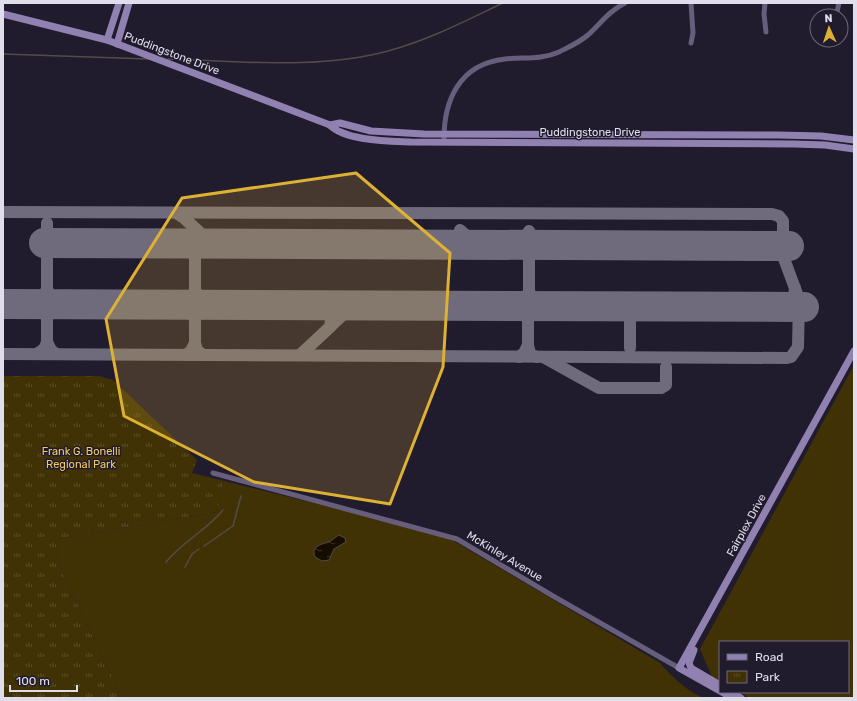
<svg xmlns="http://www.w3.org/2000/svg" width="857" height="701" font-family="Rubik,sans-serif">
<defs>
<pattern id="park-tufts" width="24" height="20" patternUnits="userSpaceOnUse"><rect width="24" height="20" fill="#413206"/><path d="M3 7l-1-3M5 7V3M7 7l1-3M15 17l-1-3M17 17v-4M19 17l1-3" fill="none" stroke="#5c4f2a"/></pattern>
<pattern id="water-ripples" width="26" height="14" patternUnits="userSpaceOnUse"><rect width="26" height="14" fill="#160d00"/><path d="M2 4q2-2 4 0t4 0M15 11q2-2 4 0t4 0" fill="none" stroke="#383025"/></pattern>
</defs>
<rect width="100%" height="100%" fill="#211b2e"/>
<g fill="#413206">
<path d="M854,365V698H749L740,692H848V642H720V681L712,677L700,649Z"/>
<path d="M224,481L423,530L454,541L660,663C671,676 689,693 705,698H122L57,561L58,539L217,512Z"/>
</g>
<path fill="url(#park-tufts)" d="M3,376H99L113,380L197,460L192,473L224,481L217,512L58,539L57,561L122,698H3Z"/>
<path fill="url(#water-ripples)" stroke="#534c46" d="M339,535L345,538L346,542L334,549L329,560L322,561L315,557C311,546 320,545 328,542C332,541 335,537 339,535Z"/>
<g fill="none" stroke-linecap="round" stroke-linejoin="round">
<g stroke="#534c46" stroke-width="1.5">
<path d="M3,54L148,59"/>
<path d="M168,59C240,61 317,70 388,51C429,40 465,21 503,3"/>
<path d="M204,546L233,526L241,496"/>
<path d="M166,562C182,542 207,530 223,510"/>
<path d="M185,567L192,554L199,549"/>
</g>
<g stroke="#706b7c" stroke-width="12">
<path d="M3,212L772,214L779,216L783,221V256L799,299L798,347L791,357L787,358L3,354"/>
<path d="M176,213L184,218L209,241L214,244"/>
<path d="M178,243L191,250L195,258C198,246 205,246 216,244"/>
<path d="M452,244L459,240L461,235L460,230L470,239L483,244"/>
<path d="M515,244L524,249L529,258L535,249L543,245"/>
<path d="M515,244L523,240L529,231L533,238L543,245"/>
<path d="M195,258V290"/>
<path d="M529,258V291"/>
<path d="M47,289V223"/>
<path d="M61,304L52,299L47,289L43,298L34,304L42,309L47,318L52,309L61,304"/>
<path d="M178,304L191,298L195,290L200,300L210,305"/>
<path d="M178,304L188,308L195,319L199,310L210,305"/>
<path d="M317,305L329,312L331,321L330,327L349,309L363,305"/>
<path d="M515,305L524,311L528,320L531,313L541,305"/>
<path d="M517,305L526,298L529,291L532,298L539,305"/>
<path d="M616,306L624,310L630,320L635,310L640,306"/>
<path d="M787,307L794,297L795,288"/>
<path d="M195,319V343"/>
<path d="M630,320V348"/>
<path d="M47,342V318"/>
<path d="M528,345V320"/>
<path d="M37,354L44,349L47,342L51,350L56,354"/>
<path d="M186,355L191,351L195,343L197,350L203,355"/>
<path d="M300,355L330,327"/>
<path d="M519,357L524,353L528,345L530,354L537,357"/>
<path d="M545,358L599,388H661L666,385V367"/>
</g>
<g stroke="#706b7c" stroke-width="30">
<path d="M44,243L789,246"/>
<path d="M3,304L804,307"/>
</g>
<g stroke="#665e7b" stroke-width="5">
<path d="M691,3L693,33L691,43"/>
<path d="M765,3L764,14L766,32"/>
<path d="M836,16L839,3"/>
<path d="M444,143C443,101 459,64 505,59C525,57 541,60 559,52C569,47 580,42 588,35C601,23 609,11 625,3"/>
<path d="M213,473L457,539L553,596L679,668"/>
</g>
<g stroke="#9081b1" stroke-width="7">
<path d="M3,14L107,40L330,125C345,141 390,141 411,142L794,144L825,145L854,149"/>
<path d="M107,40L119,3"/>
<path d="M117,44L129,3"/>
<path d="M330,125L340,123L371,131L424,134L778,135L821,136L854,140"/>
<path d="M694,650L689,663L691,668L720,685"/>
<path d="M720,691L679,668L854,351"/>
<path d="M722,692L732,698"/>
<path d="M731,692L741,698"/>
</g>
</g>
<path fill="#ddb133" fill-opacity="0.2" stroke="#ddb133" stroke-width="3" stroke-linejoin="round" d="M356,173L450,253L443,367L390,504L254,482L124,416L106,319L182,198Z"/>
<g text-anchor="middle" stroke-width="3" stroke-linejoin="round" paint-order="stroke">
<g font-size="11" fill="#e1deeb" stroke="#211b2e">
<text transform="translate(172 53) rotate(21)" y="4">Puddingstone Drive</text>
<text x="590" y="136">Puddingstone Drive</text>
<text transform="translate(746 525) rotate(-61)" y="4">Fairplex Drive</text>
<text transform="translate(505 556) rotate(31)" y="4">McKinley Avenue</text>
</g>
<g font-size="11" fill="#f3ca5d" stroke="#211b2e">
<text x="81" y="455">Frank G. Bonelli<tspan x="81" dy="13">Regional Park</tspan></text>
</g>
</g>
<rect width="857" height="701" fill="none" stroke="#e1deeb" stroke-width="8"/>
<rect x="719" y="641" width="130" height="52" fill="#211b2e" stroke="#6e697a"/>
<rect x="727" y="654" width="20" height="6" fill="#9081b1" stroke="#6e697a"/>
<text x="755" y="661" font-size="12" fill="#e1deeb">Road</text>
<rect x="727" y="671" width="20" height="12" fill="url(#park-tufts)" stroke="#6e697a"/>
<text x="755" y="681" font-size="12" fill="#e1deeb">Park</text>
<g transform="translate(829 28) rotate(357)"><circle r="19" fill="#211b2e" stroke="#6e697a"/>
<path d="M0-3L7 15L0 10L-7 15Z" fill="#ddb133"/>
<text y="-6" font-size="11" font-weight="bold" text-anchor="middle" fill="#e1deeb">N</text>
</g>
<path d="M10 685v6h67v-6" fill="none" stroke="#e1deeb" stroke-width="2"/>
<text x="16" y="685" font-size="12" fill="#e1deeb" stroke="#211b2e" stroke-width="3" paint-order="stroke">100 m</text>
</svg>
